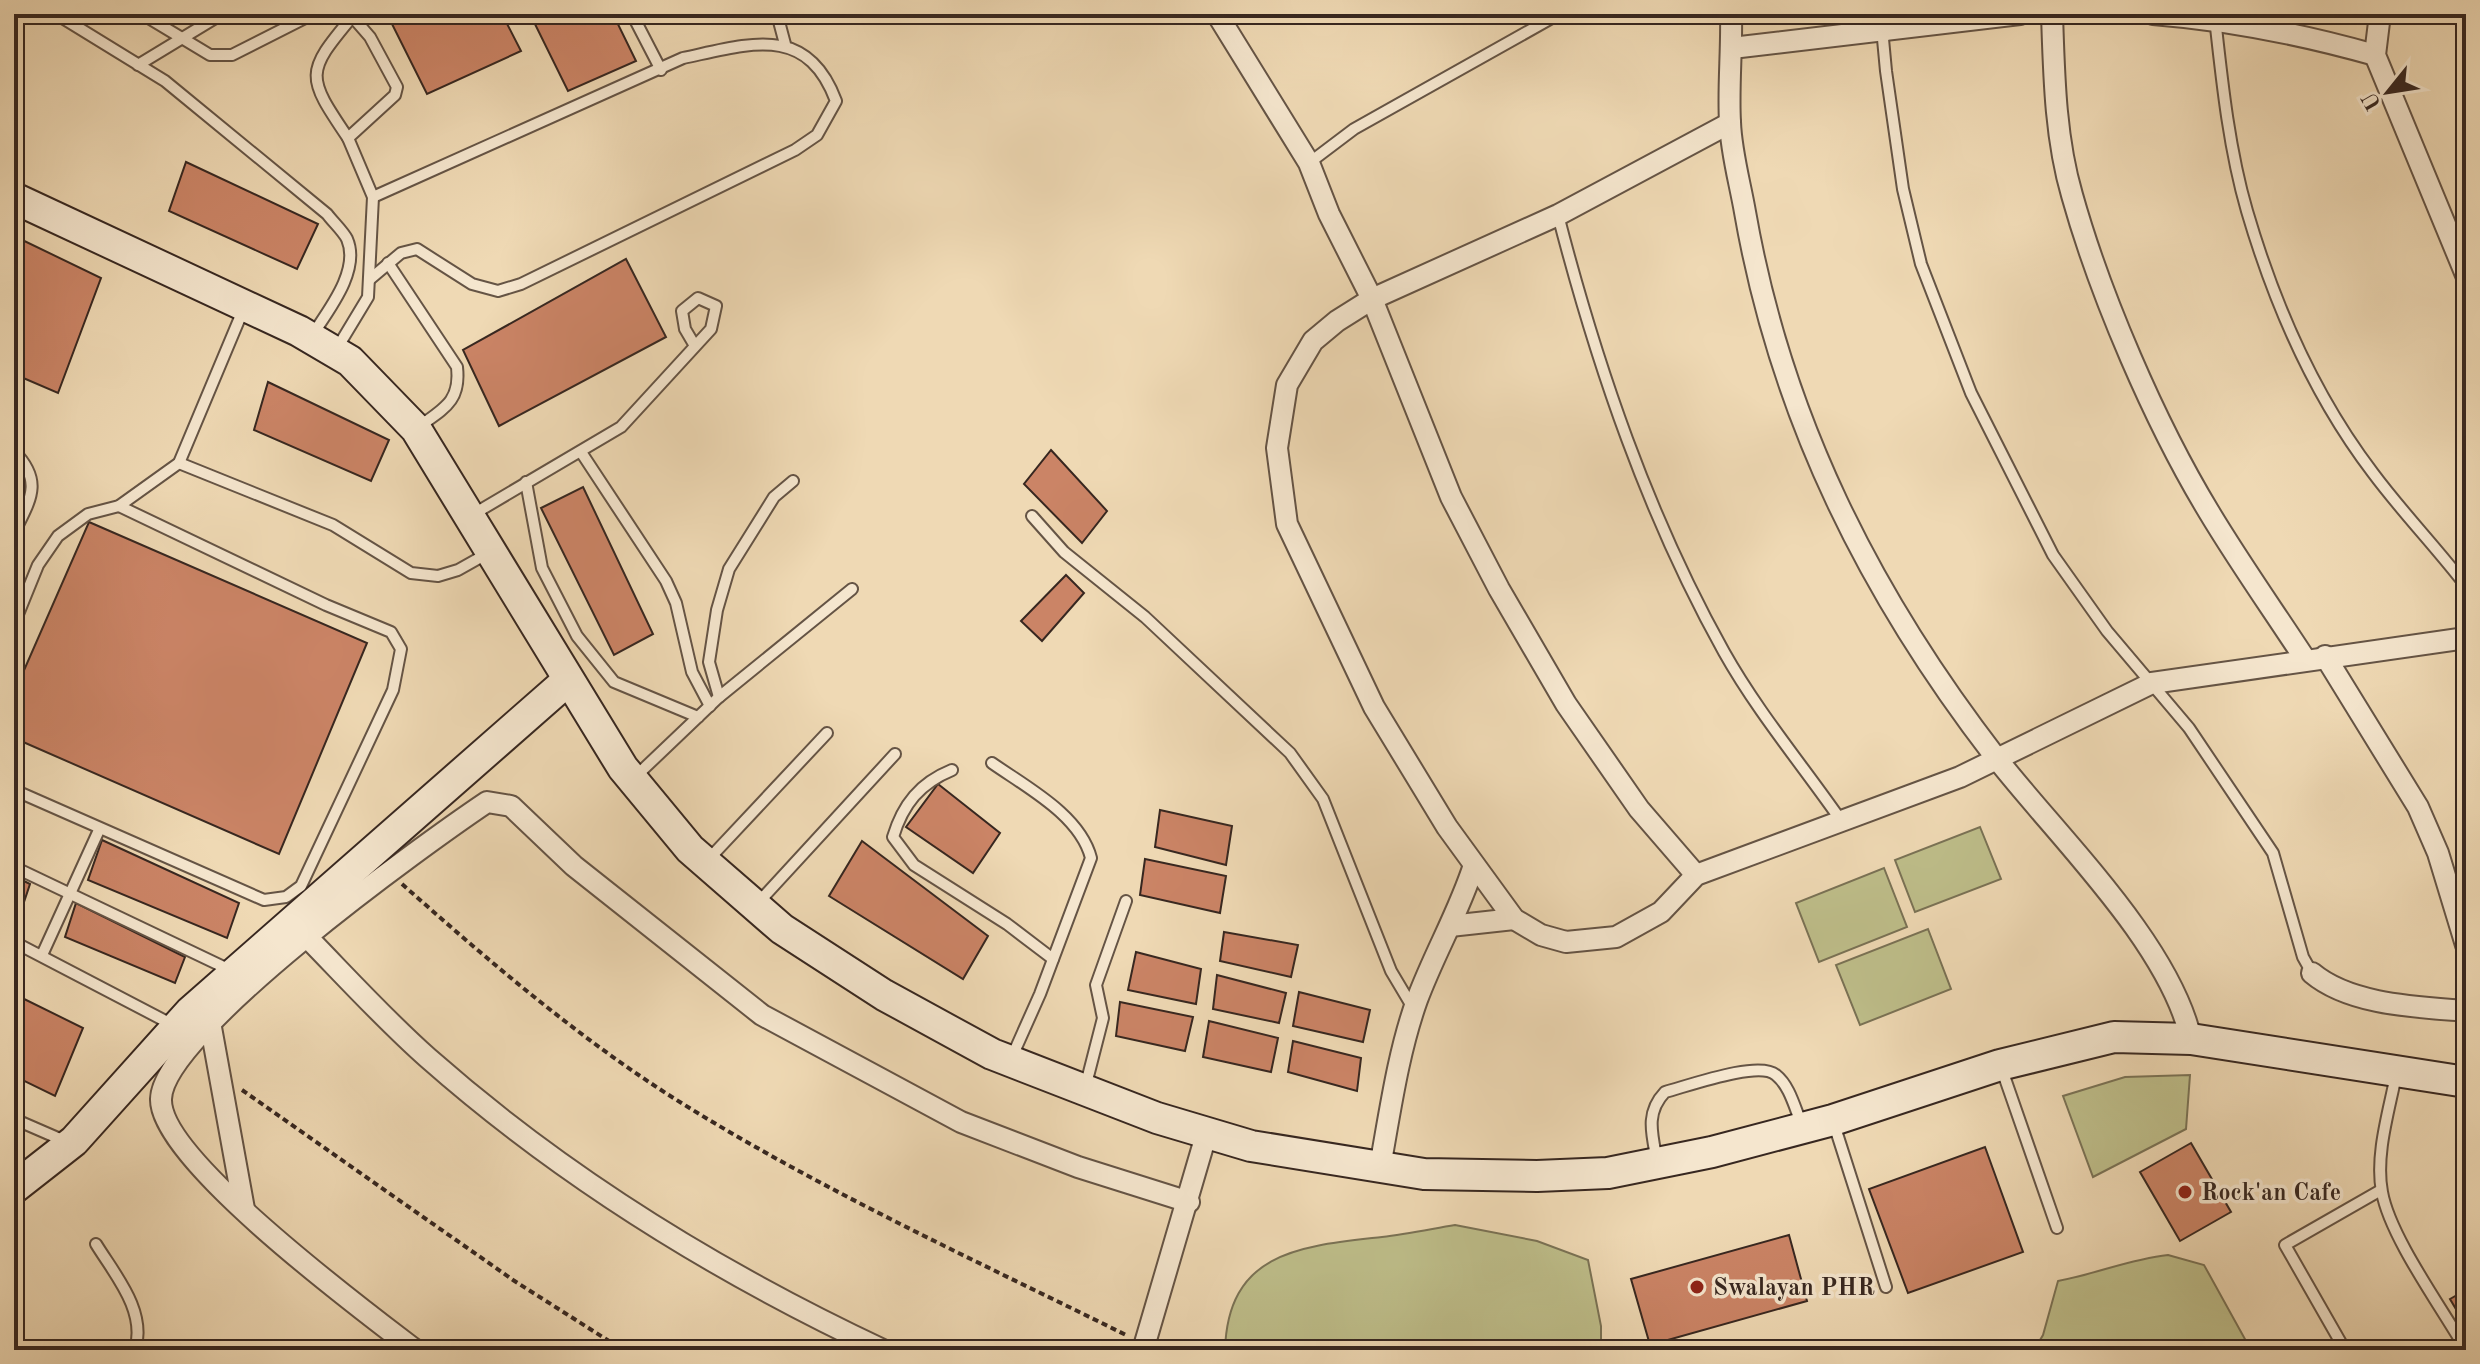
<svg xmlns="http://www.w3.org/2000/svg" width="2480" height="1364" font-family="'Old Standard TT',serif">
<rect width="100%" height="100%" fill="#efd9b4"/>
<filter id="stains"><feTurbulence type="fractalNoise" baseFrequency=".0025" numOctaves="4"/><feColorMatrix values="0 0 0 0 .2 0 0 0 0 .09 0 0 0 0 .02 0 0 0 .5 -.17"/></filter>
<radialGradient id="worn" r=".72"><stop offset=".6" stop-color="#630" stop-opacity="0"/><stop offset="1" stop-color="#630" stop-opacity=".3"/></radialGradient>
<g fill="#bebe8a" stroke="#7a7255" stroke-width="2">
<path d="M1980,827L2001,879L1915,912L1895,860Z"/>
<path d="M1884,868L1907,927L1819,962L1796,903Z"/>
<path d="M1928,929L1951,989L1860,1025L1836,965Z"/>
<path d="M2190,1075L2186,1129L2093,1177L2063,1096L2125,1077Z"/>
<path d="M1455,1225L1537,1241L1588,1260L1601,1326V1350H1225C1228,1250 1303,1246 1382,1237C1406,1234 1431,1229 1455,1225Z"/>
<path d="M2168,1255L2204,1265L2251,1350H2034L2043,1335L2058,1281C2096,1274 2130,1259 2168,1255Z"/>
</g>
<g fill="#cb8466" stroke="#372720" stroke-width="2">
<path d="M387,14H502L521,51L427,94Z"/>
<path d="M530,14H613L636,61L568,91Z"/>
<path d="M186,162L318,224L297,269L169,211Z"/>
<path d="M14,236L101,278L58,393L14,374Z"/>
<path d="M626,259L666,337L499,426L463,350Z"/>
<path d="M268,382L389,440L371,481L254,430Z"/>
<path d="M1051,450L1107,511L1082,543L1024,484Z"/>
<path d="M583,487L653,634L614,655L541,508Z"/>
<path d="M89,522L367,643L279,854L14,738V693Z"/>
<path d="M1066,575L1084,593L1042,641L1021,621Z"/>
<path d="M938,784L1000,833L973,873L906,827Z"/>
<path d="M1160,810L1232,826L1226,865L1155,847Z"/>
<path d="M102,840L239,903L227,938L88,880Z"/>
<path d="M862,841L988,936L963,979L829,896Z"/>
<path d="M1145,859L1226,876L1220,913L1140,895Z"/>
<path d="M14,876L30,884L20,914L14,912Z"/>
<path d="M76,903L185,957L175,983L65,937Z"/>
<path d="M1224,932L1298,945L1291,977L1220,961Z"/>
<path d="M1136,952L1201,969L1196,1004L1128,990Z"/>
<path d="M1217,975L1286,993L1279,1023L1213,1009Z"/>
<path d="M1299,992L1370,1010L1363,1042L1293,1026Z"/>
<path d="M14,994L83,1028L55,1096L14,1076Z"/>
<path d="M1120,1002L1193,1017L1185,1051L1116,1036Z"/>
<path d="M1209,1021L1278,1038L1271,1072L1203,1057Z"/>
<path d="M1293,1041L1361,1058L1357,1091L1288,1072Z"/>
<path d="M2191,1143L2231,1212L2180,1241L2140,1172Z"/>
<path d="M1985,1147L2023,1252L1908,1293L1869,1189Z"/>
<path d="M1789,1235L1807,1301L1650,1345L1631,1279Z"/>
<path d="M2466,1290V1326L2450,1299Z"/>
</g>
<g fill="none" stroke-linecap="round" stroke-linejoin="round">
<g stroke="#655445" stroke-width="14">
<g id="lane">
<path d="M56,14L165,81L327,214C333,222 343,231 347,239C361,271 327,312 311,337"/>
<path d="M142,14L210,55H232L313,14"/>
<path d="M632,14L661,70"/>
<path d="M777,14L785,44"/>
<path d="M1888,14L1889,29L1883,39L1886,71L1903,189L1921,264L1971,393L2053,555L2107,631L2189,728L2273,853L2303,957L2312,973"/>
<path d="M2215,18C2222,82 2229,149 2247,211C2274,303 2315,397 2373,473C2402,512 2436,547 2466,586"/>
<path d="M138,65L222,14"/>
<path d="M348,138C306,76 305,73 352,17"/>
<path d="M1309,163L1354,129L1559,14"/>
<path d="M1558,215C1597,366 1648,516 1724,652C1757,711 1803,766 1842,822"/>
<path d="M388,263L457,367C461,402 443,409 417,428"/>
<path d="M369,280L401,253L417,249L472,284L498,291L521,284L795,150L817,135L836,101C807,23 749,44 683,58L373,197"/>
<path d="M336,350L368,297L373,197L348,138L395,95L397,87L370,37L350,14"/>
<path d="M14,451C44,482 30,500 14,533"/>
<path d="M581,452L666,581L676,603L692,672L710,706"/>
<path d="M179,463L333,525L411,573L438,576L458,570L490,552"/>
<path d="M526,482L542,568L577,636L614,682L698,717"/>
<path d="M472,515L621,427L711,329L716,306L698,298L682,311L685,329L695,346"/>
<path d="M1032,516L1064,552L1145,617L1290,753L1323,799L1391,971L1413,1008"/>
<path d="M14,624L38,565L58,536L88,514L119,506L179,463L244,308"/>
<path d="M719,697L709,662L717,610L729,569L774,497L793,481"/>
<path d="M992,763C1026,787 1080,815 1091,858L1040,994L1011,1059"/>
<path d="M952,770C920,783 903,804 893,837L914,865L1007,924L1053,959"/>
<path d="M634,778L719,697L852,589"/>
<path d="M14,790L264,900L286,897L301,886L393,690L401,649L391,632L326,605L119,506"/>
<path d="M707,861L827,733"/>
<path d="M14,867L230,970"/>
<path d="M757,904L895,754"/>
<path d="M14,942L175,1026"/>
<path d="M42,955L99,830"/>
<path d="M2001,1067L2057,1228"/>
<path d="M2396,1075C2389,1111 2375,1155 2382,1192C2390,1237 2442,1308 2466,1350"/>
<path d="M1085,1088L1103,1018L1096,985L1126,901"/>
<path d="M14,1119L67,1142"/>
<path d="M1833,1121L1886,1287"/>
<path d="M1657,1161C1652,1134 1645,1113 1665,1092C1688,1086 1759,1060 1776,1075C1790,1086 1795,1109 1802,1125"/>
<path d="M96,1244C115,1275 147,1311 135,1350"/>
<path d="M2345,1350L2285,1245L2381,1190"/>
</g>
</g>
<g stroke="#655445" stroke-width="24">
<g id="street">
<path d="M1217,14L1309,163L1329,214L1372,299L1451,497L1499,589L1566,704L1639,809L1696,875"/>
<path d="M1731,14C1732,50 1728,87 1730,122C1731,152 1740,183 1745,212C1781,418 1870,595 1997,759C2059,838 2169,943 2191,1039"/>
<path d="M2052,14C2054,74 2055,137 2072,195C2100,295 2155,423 2209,512C2239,562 2273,610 2305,659"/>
<path d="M2153,14C2229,20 2301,34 2375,55"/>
<path d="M2380,14L2375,55L2466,275"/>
<path d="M1732,48L2020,14"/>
<path d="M1730,123L1558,215L1372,299L1337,321L1313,341L1287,385L1277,448L1287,524L1374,707L1447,827L1514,919L1541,935L1566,942L1616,937L1661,912L1696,875L1960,777L2152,683L2466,638"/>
<path d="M2325,656L2418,807L2438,853L2466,945"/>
<path d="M1450,926L1514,919"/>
<path d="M307,937C347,978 385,1020 428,1058C564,1178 719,1273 883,1350"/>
<path d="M2312,973C2350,1005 2417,1007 2466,1011"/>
<path d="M210,1022L244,1209"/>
<path d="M1380,1167C1390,1112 1398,1053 1417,1000C1434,954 1459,912 1474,865"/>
<path d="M415,1350C364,1311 159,1159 161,1099C162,1032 426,843 487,802L511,806L574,866L762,1015L961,1122L1078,1167L1189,1202"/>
<path d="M1143,1350L1207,1132"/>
</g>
</g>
<g stroke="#372720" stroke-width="34">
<g id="secondary">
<path d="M14,198L299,331L350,361L416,429L623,768L690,849L782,929L884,995L992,1054L1157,1118L1251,1146L1424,1174L1537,1176L1608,1173L1712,1152L1833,1120L2000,1065L2114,1037L2191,1039L2466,1082"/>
<path d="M14,1188L74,1141L190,1012L567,681"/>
</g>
</g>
<g stroke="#372720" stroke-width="4" stroke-dasharray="6 4" stroke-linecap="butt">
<path d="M402,884C491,963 582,1041 683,1104C825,1192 979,1262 1128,1336"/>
<path d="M242,1090L513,1280L623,1350"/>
</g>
<use href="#lane" stroke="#f5e6ce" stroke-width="10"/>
<use href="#street" stroke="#f5e6ce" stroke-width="20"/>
<use href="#secondary" stroke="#f5e6ce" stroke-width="30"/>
</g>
<g fill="#8f2418" stroke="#f5e6ce" stroke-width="3">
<circle cx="2185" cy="1192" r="8"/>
<circle cx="1697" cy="1287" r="8"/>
</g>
<g text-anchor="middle" stroke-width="7" stroke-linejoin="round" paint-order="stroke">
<g font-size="24" font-weight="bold" fill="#372720" stroke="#f5e6ce" text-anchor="start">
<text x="2201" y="1200">Rock'an Cafe</text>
<text x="1713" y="1295">Swalayan PHR</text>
</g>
</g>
<rect width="2480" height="1364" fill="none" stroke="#efd9b4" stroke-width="48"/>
<rect x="16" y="16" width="2448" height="1332" fill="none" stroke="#372720" stroke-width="4"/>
<rect x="24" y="24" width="2432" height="1316" fill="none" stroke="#372720" stroke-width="2"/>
<g transform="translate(2388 92) rotate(240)" stroke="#f5e6ce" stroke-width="6" paint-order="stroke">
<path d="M0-6L14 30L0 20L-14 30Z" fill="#372720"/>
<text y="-12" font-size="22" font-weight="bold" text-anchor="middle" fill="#372720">U</text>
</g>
<rect width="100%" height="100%" filter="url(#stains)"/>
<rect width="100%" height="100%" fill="url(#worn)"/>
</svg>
